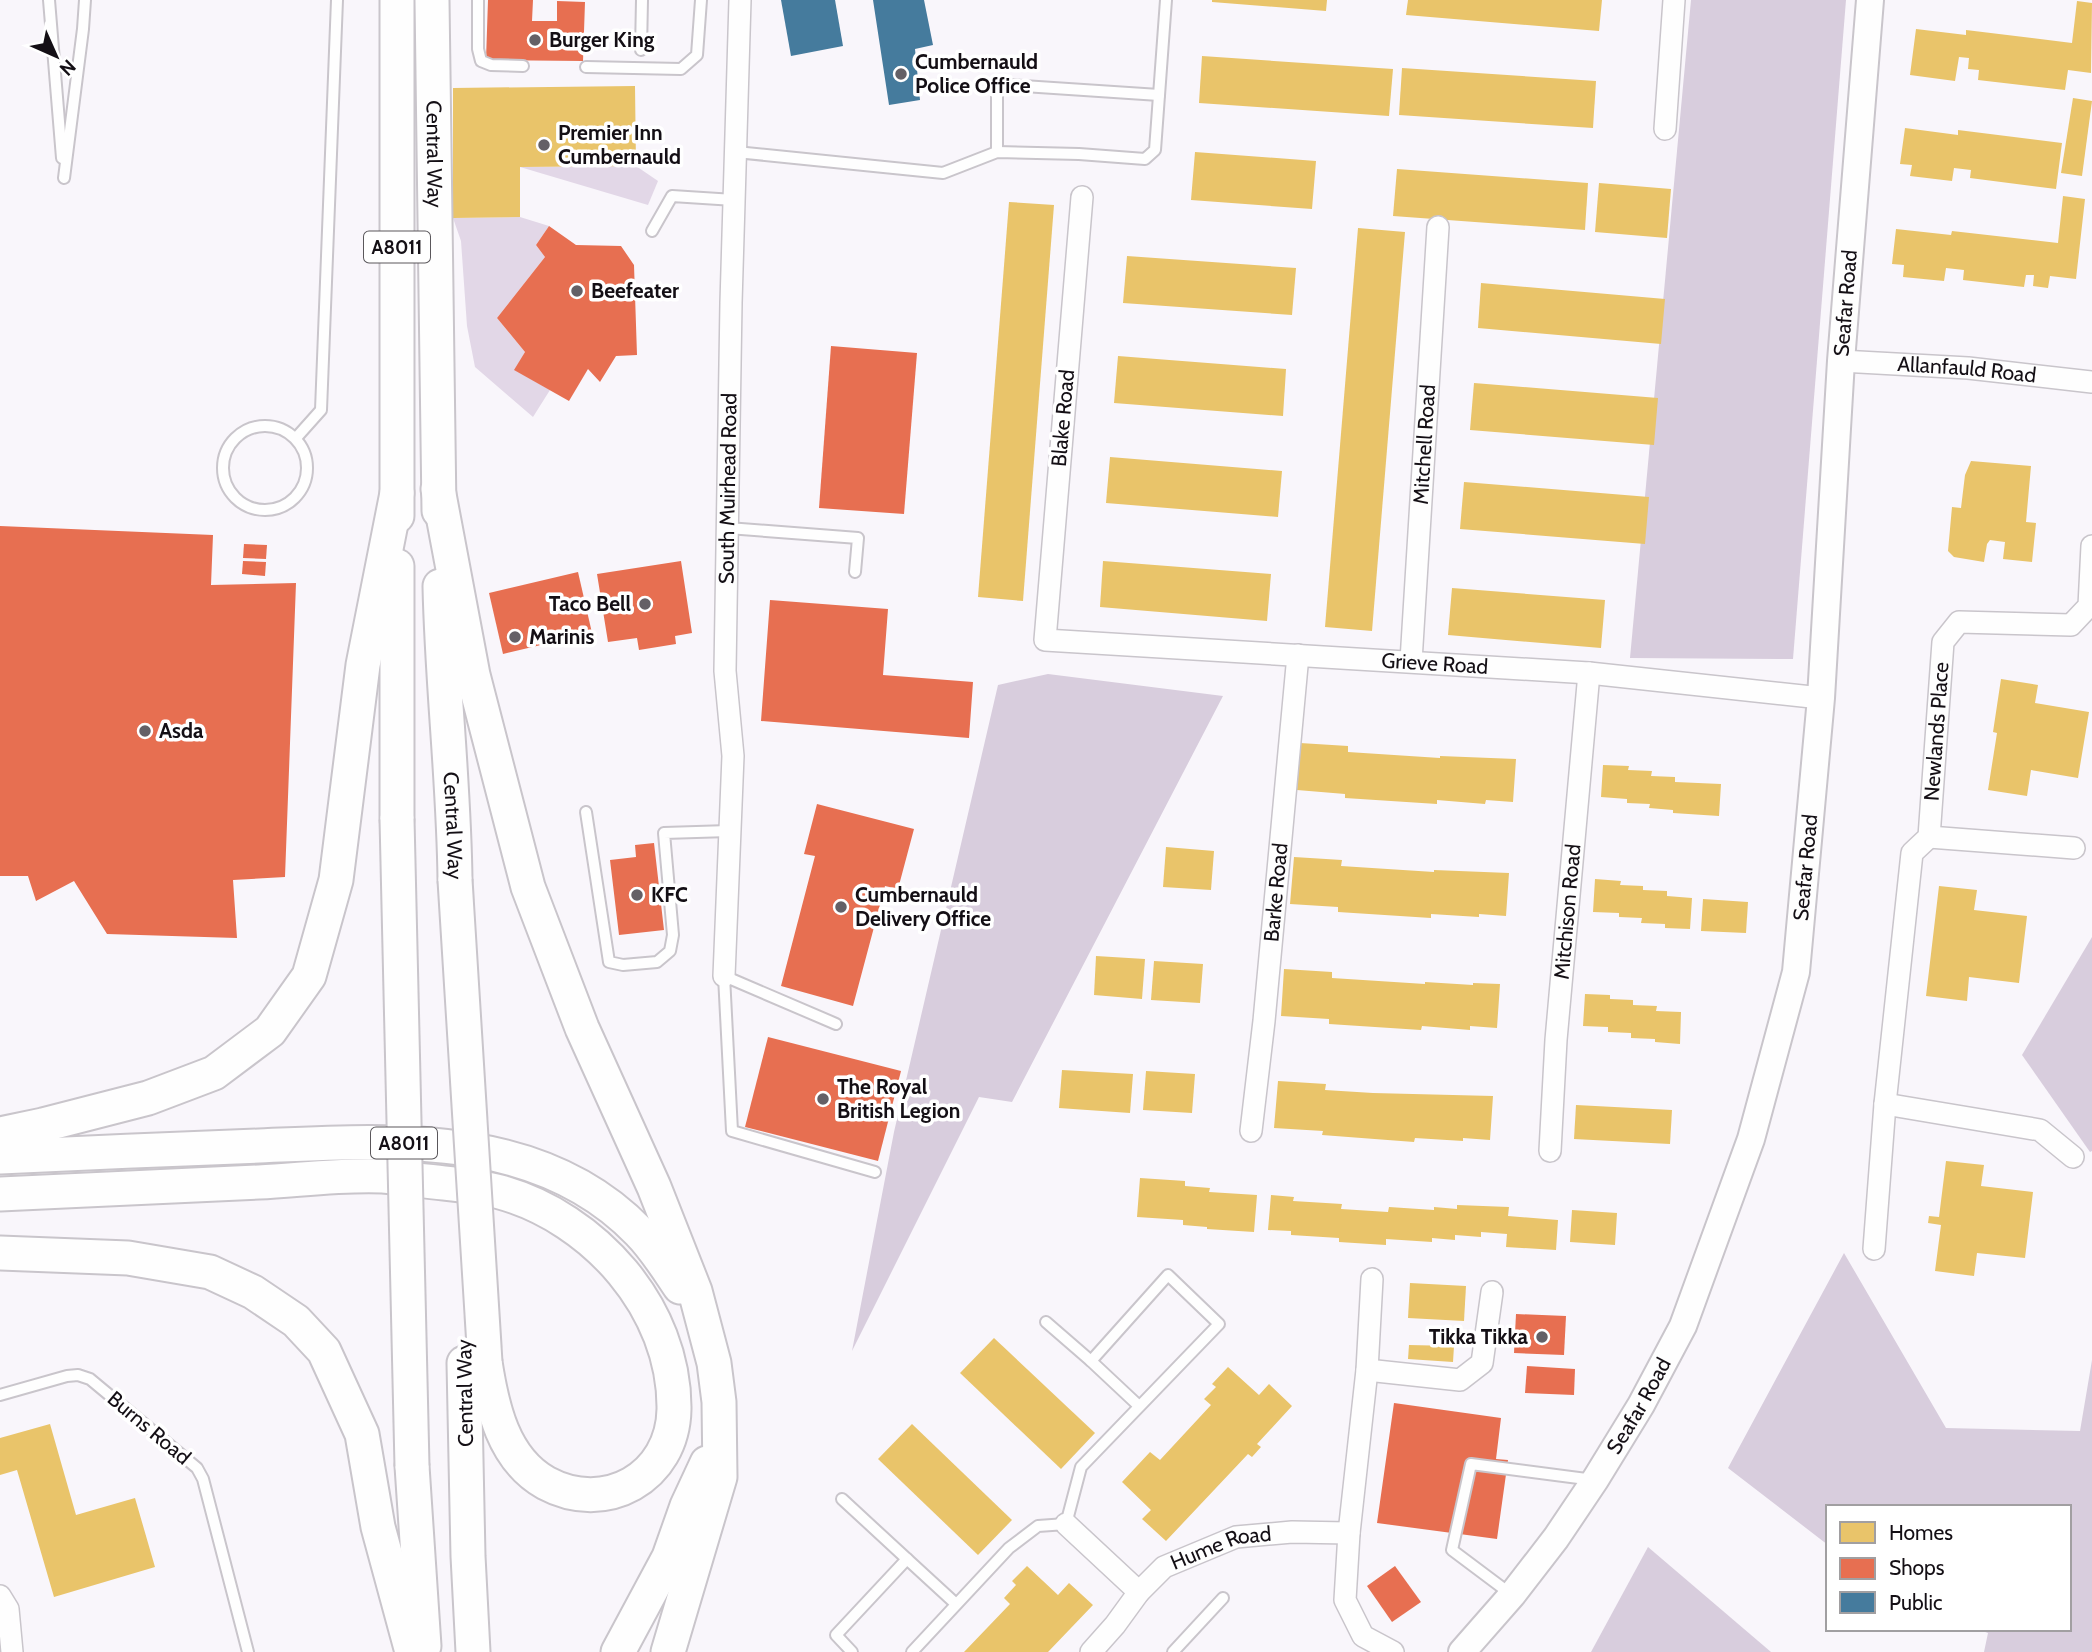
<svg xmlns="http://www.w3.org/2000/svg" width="2092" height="1652" font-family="Cabin,sans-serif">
<rect width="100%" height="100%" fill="#f9f6fb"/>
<g fill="#e2d7e7">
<path d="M636,166L658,181L648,205L520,167Z"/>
<path d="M520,217L549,226L536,245L545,257L497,318L525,352L515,370L550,390L533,417L475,367L467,326L461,241L453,218Z"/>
</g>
<g fill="#d8cddd">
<path d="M1691,0H1846L1793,659L1630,658Z"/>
<path d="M1048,674L1223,696L1012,1102L979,1097L852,1351L894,1132L998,685Z"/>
<path d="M2092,937V1151L2090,1152L2022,1055Z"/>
<path d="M1844,1253L1946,1428L2080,1431L2092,1360V1652H1984L1988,1633L1977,1629H2069V1507H1828V1545L1728,1468Z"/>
<path d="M1648,1547L1771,1652H1591Z"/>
</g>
<g fill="#e9c46a">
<path d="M1212,0H1327L1326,11L1212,2Z"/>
<path d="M1408,0H1602L1599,31L1406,15Z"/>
<path d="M2077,1L2092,3L2091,73L2068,70L2065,90L1978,80L1979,70L1968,69L1969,58L1959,57L1955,81L1910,75L1916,29L1966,35V30L2072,43Z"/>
<path d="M1202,56L1393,69L1389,116L1199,103Z"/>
<path d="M1402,68L1596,81L1593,128L1399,115Z"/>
<path d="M635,86L636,166L520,167V217L453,218V88Z"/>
<path d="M2073,98L2092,101L2082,176L2061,173Z"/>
<path d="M1905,128L1958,135V130L2062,143L2056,189L1970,178L1971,170L1954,168L1952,181L1910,176L1912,165L1900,164Z"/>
<path d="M1195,152L1316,161L1312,209L1191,200Z"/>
<path d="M1397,169L1588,183L1585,230L1393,216Z"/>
<path d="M1599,183L1671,189L1667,238L1595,232Z"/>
<path d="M2063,196L2085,199L2076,279L2050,276L2048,288L2033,286L2034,275H2026L2024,287L1963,280L1964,270L1946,268L1944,281L1903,277L1904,265L1892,264L1896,229L1951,235L1952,231L2058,243Z"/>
<path d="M1009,202L1054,205L1023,601L978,597Z"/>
<path d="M1358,228L1405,232L1372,631L1325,627Z"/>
<path d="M1127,256L1296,268L1292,315L1123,303Z"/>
<path d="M1481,283L1665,299L1661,344L1478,328Z"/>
<path d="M1118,356L1286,369L1283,416L1114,403Z"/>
<path d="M1474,383L1658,398L1654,445L1470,430Z"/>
<path d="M1110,457L1282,471L1278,517L1106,503Z"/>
<path d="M1971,461L2031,466L2026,522L2036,523L2032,562L2003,559L2005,542L1990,540L1987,544L1984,562L1954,557L1948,551L1952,507L1961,508L1965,475Z"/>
<path d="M1464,482L1649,497L1645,544L1460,529Z"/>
<path d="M1103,561L1271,574L1267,621L1100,607Z"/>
<path d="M1452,588L1605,600L1601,648L1448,635Z"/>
<path d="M2001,679L2038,685L2035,703L2089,712L2078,778L2031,770L2027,796L1988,790L1997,733L1993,732Z"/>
<path d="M1300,743L1348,746V752L1440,758V756L1516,759L1513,802L1486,800L1485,804L1437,800V804L1345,798V794L1297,790Z"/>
<path d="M1603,765L1629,766L1628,770L1652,771L1651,776L1675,777V782L1721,784L1719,816L1673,813V810L1649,808L1650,804L1627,803V799L1601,797Z"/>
<path d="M1166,847L1214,851L1211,890L1163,887Z"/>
<path d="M1294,857L1342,860L1341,866L1434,872V870L1509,873L1506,916L1479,914V917L1431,914V918L1338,912V907L1290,904Z"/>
<path d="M1595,879L1621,881L1620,885L1643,886V890L1667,891V896L1692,898L1690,929L1665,928V924L1641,923L1642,918L1619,917V913L1593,912Z"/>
<path d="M1939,886L1977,890L1974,910L2027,916L2019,983L1969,977L1967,1001L1926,996Z"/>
<path d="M1703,899L1748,902L1746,933L1701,931Z"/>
<path d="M1096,956L1145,959L1142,999L1094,995Z"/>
<path d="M1154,961L1203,964L1200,1003L1151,1000Z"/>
<path d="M1284,969L1332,972V978L1425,984V982L1473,985V983L1500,984L1497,1028L1470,1026V1030L1422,1026L1421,1030L1329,1024V1019L1281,1016Z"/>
<path d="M1585,994L1610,995V999L1633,1000V1005L1657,1006L1656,1011L1681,1012L1680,1044L1655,1042V1039L1631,1038V1033L1608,1032V1027L1583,1026Z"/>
<path d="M1062,1070L1133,1074L1130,1113L1059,1108Z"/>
<path d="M1146,1071L1195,1074L1192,1113L1143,1110Z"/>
<path d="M1278,1081L1326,1084L1325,1090L1373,1093L1493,1096L1490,1140L1463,1138V1141L1415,1138L1414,1142L1322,1135L1323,1131L1274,1128Z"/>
<path d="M1576,1105L1672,1110L1670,1144L1574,1139Z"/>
<path d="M1946,1161L1984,1165L1981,1186L2033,1192L2025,1258L1977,1253L1974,1276L1935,1271L1941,1225L1928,1223L1929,1216L1939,1217Z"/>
<path d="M1140,1178L1185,1181V1186L1210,1188L1209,1192L1257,1195L1254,1232L1207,1229V1227L1183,1225V1220L1137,1217Z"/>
<path d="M1271,1195L1294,1197L1293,1201L1342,1204L1341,1209L1388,1212L1389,1207L1434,1210V1207L1457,1209V1205L1509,1207L1508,1216L1558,1220L1556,1250L1506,1247L1507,1234L1481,1232V1237L1455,1235V1240L1432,1238V1242L1386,1239V1245L1339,1242V1238L1291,1235V1231L1268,1230Z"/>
<path d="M1572,1210L1617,1213L1615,1245L1570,1242Z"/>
<path d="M1410,1283L1466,1286L1464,1321L1408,1318Z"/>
<path d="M994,1338L1095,1433L1061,1469L960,1373Z"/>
<path d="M1409,1345L1454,1346L1453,1362L1408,1359Z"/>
<path d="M1228,1367L1259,1395L1269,1384L1292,1406L1257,1444L1261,1447L1252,1457L1248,1454L1166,1541L1142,1519L1151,1510L1122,1482L1150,1452L1160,1460L1211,1405L1204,1399L1216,1387L1212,1384Z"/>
<path d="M50,1424L76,1515L135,1498L155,1567L54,1597L17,1470L0,1475V1438Z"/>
<path d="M912,1424L1012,1520L978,1555L878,1459Z"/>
<path d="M1027,1566L1058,1595L1069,1583L1093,1605L1048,1652H964L1010,1604L1004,1598L1016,1585L1012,1581Z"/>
</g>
<g fill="#e76f51">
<path d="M488,0H533L532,21H557V1L585,2L583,61L486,60Z"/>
<path d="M549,226L576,245L621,246L634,265L637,355L616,356L600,382L588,369L569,401L514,370L525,352L497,318L545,257L536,245Z"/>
<path d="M831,346L917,353L904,514L819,508Z"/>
<path d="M0,526L213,535L211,585L296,583L285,877L233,880L237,938L107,934L74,881L36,901L28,876H0Z"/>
<path d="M244,544L267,545L266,559L243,558Z"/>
<path d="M243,561L266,562L265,576L242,574Z"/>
<path d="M681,561L692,633L675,636L676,644L639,650L637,638L608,642L597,574Z"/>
<path d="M578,572L592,633L503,654L489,593Z"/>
<path d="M770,600L888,609L883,675L973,682L969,738L761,721Z"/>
<path d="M817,804L914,829L898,889L885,886L853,1006L781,986L815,856L804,854Z"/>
<path d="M654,843L664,930L619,935L610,860L636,857L635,845Z"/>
<path d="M768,1037L901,1071L878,1161L745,1127Z"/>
<path d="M1516,1314L1566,1316L1564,1355L1514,1353Z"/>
<path d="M1527,1366L1575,1369L1574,1395L1525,1393Z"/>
<path d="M1394,1403L1501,1418L1496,1459L1508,1460L1497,1539L1377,1523Z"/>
<path d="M1395,1566L1421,1602L1392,1622L1367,1586Z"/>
</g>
<g fill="#457b9d">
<path d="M781,0H835L843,46L791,56Z"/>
<path d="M873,0H924L933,45L915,49L920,100L889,105Z"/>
</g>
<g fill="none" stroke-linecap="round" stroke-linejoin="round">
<g stroke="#c9c5cb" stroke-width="14">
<g id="service">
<path d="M49,0L62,158"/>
<path d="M478,0V49L481,61L491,65L523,66"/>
<path d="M641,50L642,0"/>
<path d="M586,67L681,69L697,55L701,0"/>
<path d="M736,152L943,173L997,152L1079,154L1145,159L1155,150L1166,0"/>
<path d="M997,152V93L1000,88L1009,85L1159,95"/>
<path d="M64,178L83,29L85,0"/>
<path d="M652,231L672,196L734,200"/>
<circle cx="265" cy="468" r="42"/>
<path d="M296,438L321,410L337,0"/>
<path d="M728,528L858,538L855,572"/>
<path d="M586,812L609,962L623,965L657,962L670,951L673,935L664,833L729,831"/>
<path d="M836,1024L724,976L732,1131L875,1172"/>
<path d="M1046,1322L1091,1361"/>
<path d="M0,1395L67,1376L78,1375L90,1379L197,1468L203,1479L248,1652"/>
<path d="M842,1499L907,1559"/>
<path d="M1512,1595L1452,1550L1471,1464L1594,1480"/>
<path d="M852,1652L836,1635L907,1559L956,1604"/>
<path d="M912,1652L1009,1548L1038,1526L1066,1524L1081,1467L1219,1324L1168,1275L1091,1361L1139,1406"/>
<path d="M1173,1652L1223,1598"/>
</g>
</g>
<g stroke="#c9c5cb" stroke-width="24">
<g id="minor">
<path d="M1665,129L1674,0"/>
<path id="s1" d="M1082,197L1045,640L1589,673L1821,698"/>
<path id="s2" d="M1841,361L1968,368L2092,382"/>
<path id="s3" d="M1411,661L1438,227"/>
<path d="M1929,837L2074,848"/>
<path id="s4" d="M724,976L733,756L725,671L731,303L740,0"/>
<path d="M1885,1104L2040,1130L2073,1157"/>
<path id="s5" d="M1251,1131L1264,1021L1298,655"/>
<path id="s6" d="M1550,1151L1556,1040L1589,673"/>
<path id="s7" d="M1874,1249L1885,1104L1912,853L1929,837L1943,642L1959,622L2071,625L2089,606L2092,546"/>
<path d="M1372,1279L1367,1370L1349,1533L1345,1600L1363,1636L1393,1652"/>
<path d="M1367,1370L1460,1380L1482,1363L1492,1292"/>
<path d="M1066,1524L1139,1592"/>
<path d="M0,1596L8,1609L12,1652"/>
<path id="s8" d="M1091,1652L1115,1625L1139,1592L1164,1567L1236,1537L1292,1532L1349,1533"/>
</g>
</g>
<g stroke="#c9c5cb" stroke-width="30">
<g id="tertiary">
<path id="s9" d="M1462,1652L1512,1595L1556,1538L1595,1480L1641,1405L1683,1326L1751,1139L1796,972L1821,698L1841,361L1870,0"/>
</g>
</g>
<g stroke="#c9c5cb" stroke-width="37">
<g id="primary">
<path id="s10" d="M432,0L439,511"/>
<path d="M438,489L473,675L528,887L582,1028L654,1187L695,1291L714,1363L719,1402L720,1477L668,1652"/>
<path d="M397,516V0"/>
<path d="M397,566V819"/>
<path id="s11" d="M440,586C442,684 454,782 455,880"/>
<path d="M0,1134L43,1125L148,1098L214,1073L270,1031L309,976L336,880L363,665L397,493"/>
<path d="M0,1157C86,1153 173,1149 259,1146C390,1140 540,1129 639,1232C655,1248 667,1268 680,1287"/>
<path d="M0,1194C86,1190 173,1186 259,1182C299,1180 342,1174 383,1176C403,1178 424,1181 444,1183C463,1185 482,1187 500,1192C594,1218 675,1308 674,1409C673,1478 605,1515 546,1483C503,1459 492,1407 485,1362"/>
<path d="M0,1253L128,1258L210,1272L253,1292L296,1321L324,1351L362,1434L378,1527L412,1652"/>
<path d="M464,1363L468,1556L473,1652"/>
<path d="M412,1466L424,1646"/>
<path d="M618,1652L669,1557L687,1506L707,1463"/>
</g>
</g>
<use href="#service" stroke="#fefefe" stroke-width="10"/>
<use href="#minor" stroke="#fefefe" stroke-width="21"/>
<use href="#tertiary" stroke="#fefefe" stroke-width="26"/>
<use href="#primary" stroke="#fefefe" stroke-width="33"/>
<g stroke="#c9c5cb" stroke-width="37" stroke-linecap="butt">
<g id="primary-bridge">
<path d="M397,819L412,1466"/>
<path d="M455,880L485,1362"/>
</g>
</g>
<use href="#primary-bridge" stroke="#fefefe" stroke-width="33"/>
</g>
<g fill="#646066" stroke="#fff" stroke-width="2.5">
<circle cx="535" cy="40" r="7"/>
<circle cx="901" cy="74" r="7"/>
<circle cx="544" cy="145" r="7"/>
<circle cx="577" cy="291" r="7"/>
<circle cx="645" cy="604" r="7"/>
<circle cx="515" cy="637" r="7"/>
<circle cx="145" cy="731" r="7"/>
<circle cx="637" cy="895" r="7"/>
<circle cx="841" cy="907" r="7"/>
<circle cx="823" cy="1099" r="7"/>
<circle cx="1542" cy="1337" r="7"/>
</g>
<g text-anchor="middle" stroke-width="7" stroke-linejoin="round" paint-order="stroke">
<g fill="#fff" stroke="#5a575b" stroke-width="2">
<rect x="364" y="231.5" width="66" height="31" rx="5"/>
<rect x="371" y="1127.5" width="66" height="31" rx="5"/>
</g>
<g font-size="19" font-weight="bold" fill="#140f15">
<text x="397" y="254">A8011</text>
<text x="404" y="1150">A8011</text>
</g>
<g font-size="21" font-weight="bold" fill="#140f15" stroke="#fff" text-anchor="start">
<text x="549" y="47">Burger King</text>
<text x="915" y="69">Cumbernauld<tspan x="915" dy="24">Police Office</tspan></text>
<text x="558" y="140">Premier Inn<tspan x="558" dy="24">Cumbernauld</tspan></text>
<text x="591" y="298">Beefeater</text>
<text x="631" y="611" text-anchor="end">Taco Bell</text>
<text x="529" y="644">Marinis</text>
<text x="159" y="738">Asda</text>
<text x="651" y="902">KFC</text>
<text x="855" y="902">Cumbernauld<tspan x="855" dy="24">Delivery Office</tspan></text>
<text x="837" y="1094">The Royal<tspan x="837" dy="24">British Legion</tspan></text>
<text x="1528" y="1344" text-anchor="end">Tikka Tikka</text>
</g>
<g font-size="21" fill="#140f15" stroke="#fff">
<text dy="7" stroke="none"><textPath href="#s10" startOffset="154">Central Way</textPath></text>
<text dy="7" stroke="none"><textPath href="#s9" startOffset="1438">Seafar Road</textPath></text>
<text dy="7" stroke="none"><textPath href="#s2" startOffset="126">Allanfauld Road</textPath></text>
<text transform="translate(1063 418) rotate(-85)" y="7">Blake Road</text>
<text dy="7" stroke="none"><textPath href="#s3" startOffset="217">Mitchell Road</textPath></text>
<text dy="7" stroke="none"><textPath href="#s4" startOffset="488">South Muirhead Road</textPath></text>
<text dy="7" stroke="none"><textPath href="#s1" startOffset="835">Grieve Road</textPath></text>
<text dy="7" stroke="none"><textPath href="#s7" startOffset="527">Newlands Place</textPath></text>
<text dy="7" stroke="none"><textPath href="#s11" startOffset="240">Central Way</textPath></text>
<text dy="7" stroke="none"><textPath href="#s9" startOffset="872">Seafar Road</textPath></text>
<text dy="7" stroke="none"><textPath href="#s5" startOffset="240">Barke Road</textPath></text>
<text dy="7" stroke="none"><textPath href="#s6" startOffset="240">Mitchison Road</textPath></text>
<text transform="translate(465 1393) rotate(-91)" y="7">Central Way</text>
<text dy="7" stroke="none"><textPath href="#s9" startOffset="304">Seafar Road</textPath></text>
<text transform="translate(149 1428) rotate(40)" y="7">Burns Road</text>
<text dy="7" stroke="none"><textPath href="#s8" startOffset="173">Hume Road</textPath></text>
</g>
</g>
<rect x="1826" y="1505" width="245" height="126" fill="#ffffff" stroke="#a19fa1" stroke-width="2"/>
<rect x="1840" y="1522" width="35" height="21" fill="#e9c46a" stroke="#a19fa1" stroke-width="2"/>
<text x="1889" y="1540" font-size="21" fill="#140f15">Homes</text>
<rect x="1840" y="1558" width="35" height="21" fill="#e76f51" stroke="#a19fa1" stroke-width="2"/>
<text x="1889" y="1575" font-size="21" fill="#140f15">Shops</text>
<rect x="1840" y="1592" width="35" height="21" fill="#457b9d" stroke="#a19fa1" stroke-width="2"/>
<text x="1889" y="1610" font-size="21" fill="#140f15">Public</text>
<g transform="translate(56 56) rotate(135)" stroke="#ffffff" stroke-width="5" paint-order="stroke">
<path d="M0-5L12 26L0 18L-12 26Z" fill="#140f15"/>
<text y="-10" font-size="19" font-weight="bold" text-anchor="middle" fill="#140f15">N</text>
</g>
</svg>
